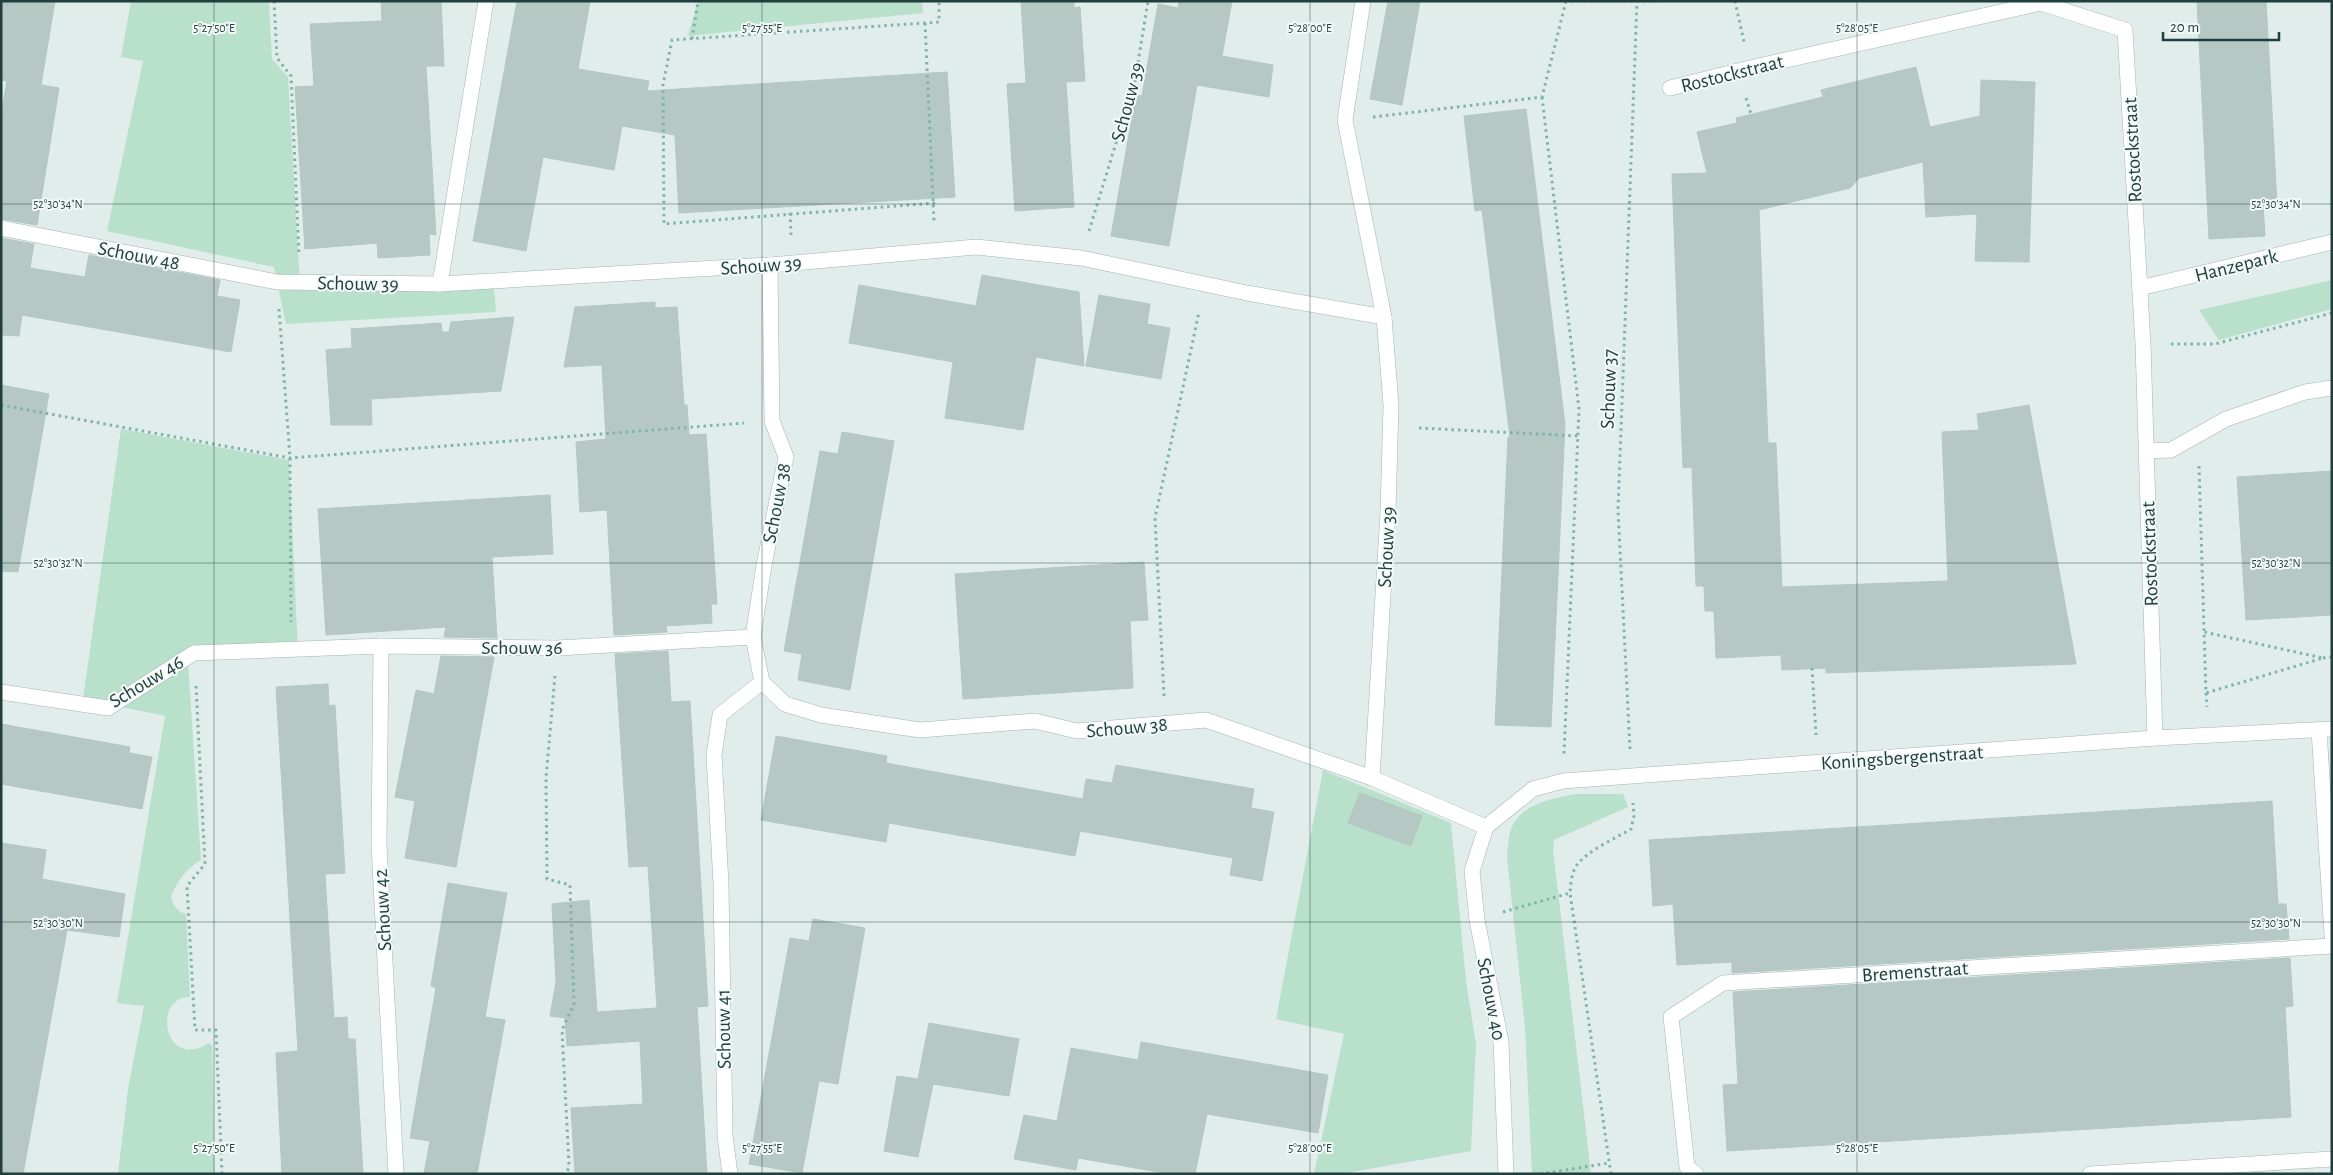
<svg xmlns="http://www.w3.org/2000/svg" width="2333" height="1175" font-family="'Alegreya Sans',sans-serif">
<rect width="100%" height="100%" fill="#e1edea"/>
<g fill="#b9e0ca">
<path d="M131,1H269L272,59L288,77L300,285L493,277L496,312L286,324L274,267L107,231L143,61L121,57Z"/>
<path d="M698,1H922L923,13L688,36Z"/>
<path d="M2332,280V309L2219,340L2199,310Z"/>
<path d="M121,429L289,460L298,653L188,661L201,860C186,869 178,880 171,896C173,905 176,911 186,914L190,997C151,997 165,1072 208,1043L212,1045L215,1174H118L128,1089L144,1006L117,1003L165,716L83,699Z"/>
<path d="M1323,770L1451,823L1466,981L1476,1044L1471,1151L1340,1174H1314L1344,1034L1276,1019Z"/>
<path d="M1576,794H1623L1628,807L1554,840L1553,849L1591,1174H1532L1525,1027L1507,857C1508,848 1508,837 1511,829C1521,803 1552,799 1576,794Z"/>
</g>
<g fill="#b6c8c4" stroke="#b3c7c3">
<path d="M1,1H55L41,85L59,88L37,225L1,219V116L7,81L1,80Z"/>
<path d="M381,1H441L444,66H426L436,235L429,234L430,255L378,258L377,243L305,249L295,87L314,86L310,24L382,21Z"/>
<path d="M517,1H590L578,69L649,81L647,91L947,72L955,197L679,213L675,135L622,126L614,170L543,157L526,251L473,241Z"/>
<path d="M1021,1H1074V8L1080,7L1085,81L1066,82L1074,207L1015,211L1007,84L1026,83Z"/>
<path d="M1179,1H1232L1222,56L1273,65L1269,97L1197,85L1169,246L1111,236L1136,95L1142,96L1158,4L1178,8Z"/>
<path d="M1388,1H1420L1402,105L1370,99Z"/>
<path d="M2197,1H2266L2277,204L2263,205L2265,236L2209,239Z"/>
<path d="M1916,67L1930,127L1980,116L1981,80L2035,82L2029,262L1975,261L1977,214L1926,217L1923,162L1859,178L1850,188L1759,210L1768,443H1776L1782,587L1948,581L1942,432L1979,430L1977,414L2029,405L2076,664L1826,673V668L1782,670L1781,655L1716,658L1714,611H1705L1704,586H1696L1692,467L1683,468L1672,174L1707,173L1697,132L1737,123L1736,118L1823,97L1821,90Z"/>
<path d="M1526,109L1565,424L1551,727L1495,725L1508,437H1510L1482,210L1475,211L1464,116Z"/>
<path d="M1,238L34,244L30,268L85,277L89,255L220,280L217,296L240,300L231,352L22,315L19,336L1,335Z"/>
<path d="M982,275L1079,292L1084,366L1036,357L1023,430L945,418L953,362L849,343L859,285L976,306Z"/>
<path d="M1099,295L1150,304L1147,324L1170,328L1161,379L1086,366Z"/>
<path d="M655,302V308L677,307L684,405H687L689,435L706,434L717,604H711L712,623L666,626L667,632L614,635L607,510L580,512L576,442L606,439L602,365L564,367L575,307Z"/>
<path d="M514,317L501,391L371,399L372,425H331L326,350L352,348L351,329L441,323L442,332H449L451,322Z"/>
<path d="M1,385L49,394L18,572L1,571Z"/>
<path d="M842,432L894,441L850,690L798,680L802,654L784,651L820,451L838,454Z"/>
<path d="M2332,471V615L2246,620L2237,477Z"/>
<path d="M550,495L553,554L492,557L497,638L444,637L446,627L326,635L318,509Z"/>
<path d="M1144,562L1148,620L1130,621L1133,688L963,699L955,574Z"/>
<path d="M668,651L671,702L690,701L708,1006L697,1007L707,1174H575L571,1108L643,1104L640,1041L567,1046L565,1018L550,1016L556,982L552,904L589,900L597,1012L657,1008L648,866L629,867L615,654Z"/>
<path d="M441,656L494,657L456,867L405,858L415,801L395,797L416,690L434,694Z"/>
<path d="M328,684L329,706L335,705L345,873L325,874L334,1018L347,1017L348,1039H355L363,1174H282L276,1053L298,1051L276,687Z"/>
<path d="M1,724L130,747L129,753L152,757L142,809L1,784Z"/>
<path d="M776,736L887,756L886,763L1083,799L1086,779L1112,783L1116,765L1254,789L1251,808L1274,812L1262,881L1230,875L1233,858L1080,831L1075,856L889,823L886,842L761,820Z"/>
<path d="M1360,793L1422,816L1411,846L1348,823Z"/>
<path d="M2272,801L2278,904H2286L2289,939L1732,973V962L1677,965L1673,904L1653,906L1649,840Z"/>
<path d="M1,843L46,850L42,879L125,894L119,937L67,930L23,1174H1Z"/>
<path d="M448,883L507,893L485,1017L505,1020L477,1174H424L430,1141L410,1138L436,988L431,986Z"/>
<path d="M813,919L865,928L838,1084L819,1081L802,1173L749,1164L790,938L809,941Z"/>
<path d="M2290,958L2293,1006L2285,1007L2291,1117L1727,1151L1723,1085L1738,1084L1733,992Z"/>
<path d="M929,1023L1019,1039L1009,1096L933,1084L918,1157L884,1151L897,1076L918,1079Z"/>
<path d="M1141,1042L1328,1075L1318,1133L1207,1114L1195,1174H1170L1078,1158L1076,1170L1014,1159L1024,1115L1057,1121L1071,1048L1138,1060Z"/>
</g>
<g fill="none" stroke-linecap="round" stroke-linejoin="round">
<g stroke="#a3b5b3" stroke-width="16">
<path id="service" d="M2146,451L2171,450L2226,419L2305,392L2332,388"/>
</g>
<g stroke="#a3b5b3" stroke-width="16">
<g id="pedestrian">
<path d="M1,228L277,282L440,284L770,265"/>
<path d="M440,284L486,1"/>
<path d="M381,646L379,845L396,1174"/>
<path d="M1,692L108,708L194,653L381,646L557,648L753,637"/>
<path d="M730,1174L725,1136L721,884L714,755L720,715L762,682"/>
</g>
</g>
<g stroke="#a3b5b3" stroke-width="16">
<g id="minor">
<path d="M1363,1L1345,120L1384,317L1391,405L1388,512L1372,778"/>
<path d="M1670,88L1750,68L2041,3L2125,30L2143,344L2155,738"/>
<path d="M2140,288L2332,242"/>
<path d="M1384,317L1247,293L1081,258L976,247L770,265L772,421L786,457L764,565L753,637L762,682L785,704L821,715L920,730L1035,721L1077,731L1206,720L1372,778L1486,827"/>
<path d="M2319,730L2332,935"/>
<path d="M1486,827L1533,789L1563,781L2155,738L2332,729"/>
<path d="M1486,827L1472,871L1477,920L1501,1042L1506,1174"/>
<path d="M1696,1174L1687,1167L1671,1017L1723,983L2332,946"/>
<path d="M2090,1174L2332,1159"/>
</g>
</g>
<g stroke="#7fb3ac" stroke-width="3" stroke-dasharray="2.5 4" stroke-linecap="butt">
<path d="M274,1L277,58L291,76L299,255"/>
<path d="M1571,1H1657"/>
<path d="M1735,1L1744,42"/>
<path d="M925,23L934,222"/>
<path d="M692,39L698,1"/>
<path d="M1542,97L1579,409L1564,754"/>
<path d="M1746,98L1751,114"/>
<path d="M1373,117L1542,97L1566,1"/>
<path d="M935,203L664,224L663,85L672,40L939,22V1"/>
<path d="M790,213L791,235"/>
<path d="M1089,231L1135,81L1148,1"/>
<path d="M279,309L290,458L291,622"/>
<path d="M2171,344H2215L2332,313"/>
<path d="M1,405L290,458L744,423"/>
<path d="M1419,428L1578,436"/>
<path d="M2199,466L2206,693L2323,658L2204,632"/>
<path d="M2323,658L2332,657"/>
<path d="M1812,668L1816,735"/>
<path d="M555,676L546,778L547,879L570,885L574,1004L562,1030L569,1165L567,1174"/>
<path d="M196,686L205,864L187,886L195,1030H216L222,1174"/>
<path d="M2206,693L2207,707"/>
<path d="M1164,696L1155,518L1199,312"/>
<path d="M1630,749L1618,510L1637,1"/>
<path d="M1503,912L1570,893"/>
<path d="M1540,1174L1609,1163"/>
<path d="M1611,1174L1570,893C1571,884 1571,873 1577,865C1587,851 1616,838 1631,829L1634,816L1633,803"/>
</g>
<use href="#service" stroke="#fff" stroke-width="15"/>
<use href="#pedestrian" stroke="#fff" stroke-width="15"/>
<use href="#minor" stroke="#fff" stroke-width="15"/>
</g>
<path fill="none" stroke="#203f3d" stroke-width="1" stroke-opacity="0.45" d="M214,1V1174M762,1V1174M1310,1V1174M1857,1V1174M1,204H2332M1,563H2332M1,922H2332"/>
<g text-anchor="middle" stroke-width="4" stroke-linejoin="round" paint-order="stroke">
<g font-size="20" fill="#203f3d" stroke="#f2f9f7">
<text transform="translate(1732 73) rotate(-14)" y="7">Rostockstraat</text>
<text transform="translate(1127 102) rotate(-75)" y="7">Schouw 39</text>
<text transform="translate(2132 150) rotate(-93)" y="7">Rostockstraat</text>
<text transform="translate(139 255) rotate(11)" y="7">Schouw 48</text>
<text transform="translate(761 265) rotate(-4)" y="7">Schouw 39</text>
<text transform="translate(2236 265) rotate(-14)" y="7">Hanzepark</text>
<text transform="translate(358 283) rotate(1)" y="7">Schouw 39</text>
<text transform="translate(1608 389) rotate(-88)" y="7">Schouw 37</text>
<text transform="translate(776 503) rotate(-79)" y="7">Schouw 38</text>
<text transform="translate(1386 547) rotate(-87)" y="7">Schouw 39</text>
<text transform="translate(2149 554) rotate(-92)" y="7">Rostockstraat</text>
<text x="522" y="654">Schouw 36</text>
<text transform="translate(146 681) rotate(-31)" y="7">Schouw 46</text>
<text transform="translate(1127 727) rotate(-5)" y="7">Schouw 38</text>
<text transform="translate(1902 757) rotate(-4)" y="7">Koningsbergenstraat</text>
<text transform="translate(382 910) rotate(-93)" y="7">Schouw 42</text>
<text transform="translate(1915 971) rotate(-4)" y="7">Bremenstraat</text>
<text transform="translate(1492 999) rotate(79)" y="7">Schouw 40</text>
<text transform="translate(723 1029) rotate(-91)" y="7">Schouw 41</text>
</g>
</g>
<g font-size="12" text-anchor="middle" fill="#203f3d" stroke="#f2f9f7" stroke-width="4" stroke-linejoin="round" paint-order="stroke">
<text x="214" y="32">5°27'50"E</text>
<text x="762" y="32">5°27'55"E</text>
<text x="1310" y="32">5°28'00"E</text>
<text x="1857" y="32">5°28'05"E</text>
<text x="58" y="208">52°30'34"N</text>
<text x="2276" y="208">52°30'34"N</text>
<text x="58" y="567">52°30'32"N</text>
<text x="2276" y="567">52°30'32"N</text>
<text x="58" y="927">52°30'30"N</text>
<text x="2276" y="927">52°30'30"N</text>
<text x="214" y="1152">5°27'50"E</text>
<text x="762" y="1152">5°27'55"E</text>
<text x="1310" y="1152">5°28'00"E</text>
<text x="1857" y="1152">5°28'05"E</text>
</g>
<rect width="2333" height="1175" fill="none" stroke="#203f3d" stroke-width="5"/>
<path d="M2163 32v8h116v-8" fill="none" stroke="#203f3d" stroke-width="2.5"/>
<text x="2170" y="32" font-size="15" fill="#203f3d" stroke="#f2f9f7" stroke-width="4" paint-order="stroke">20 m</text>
</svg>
